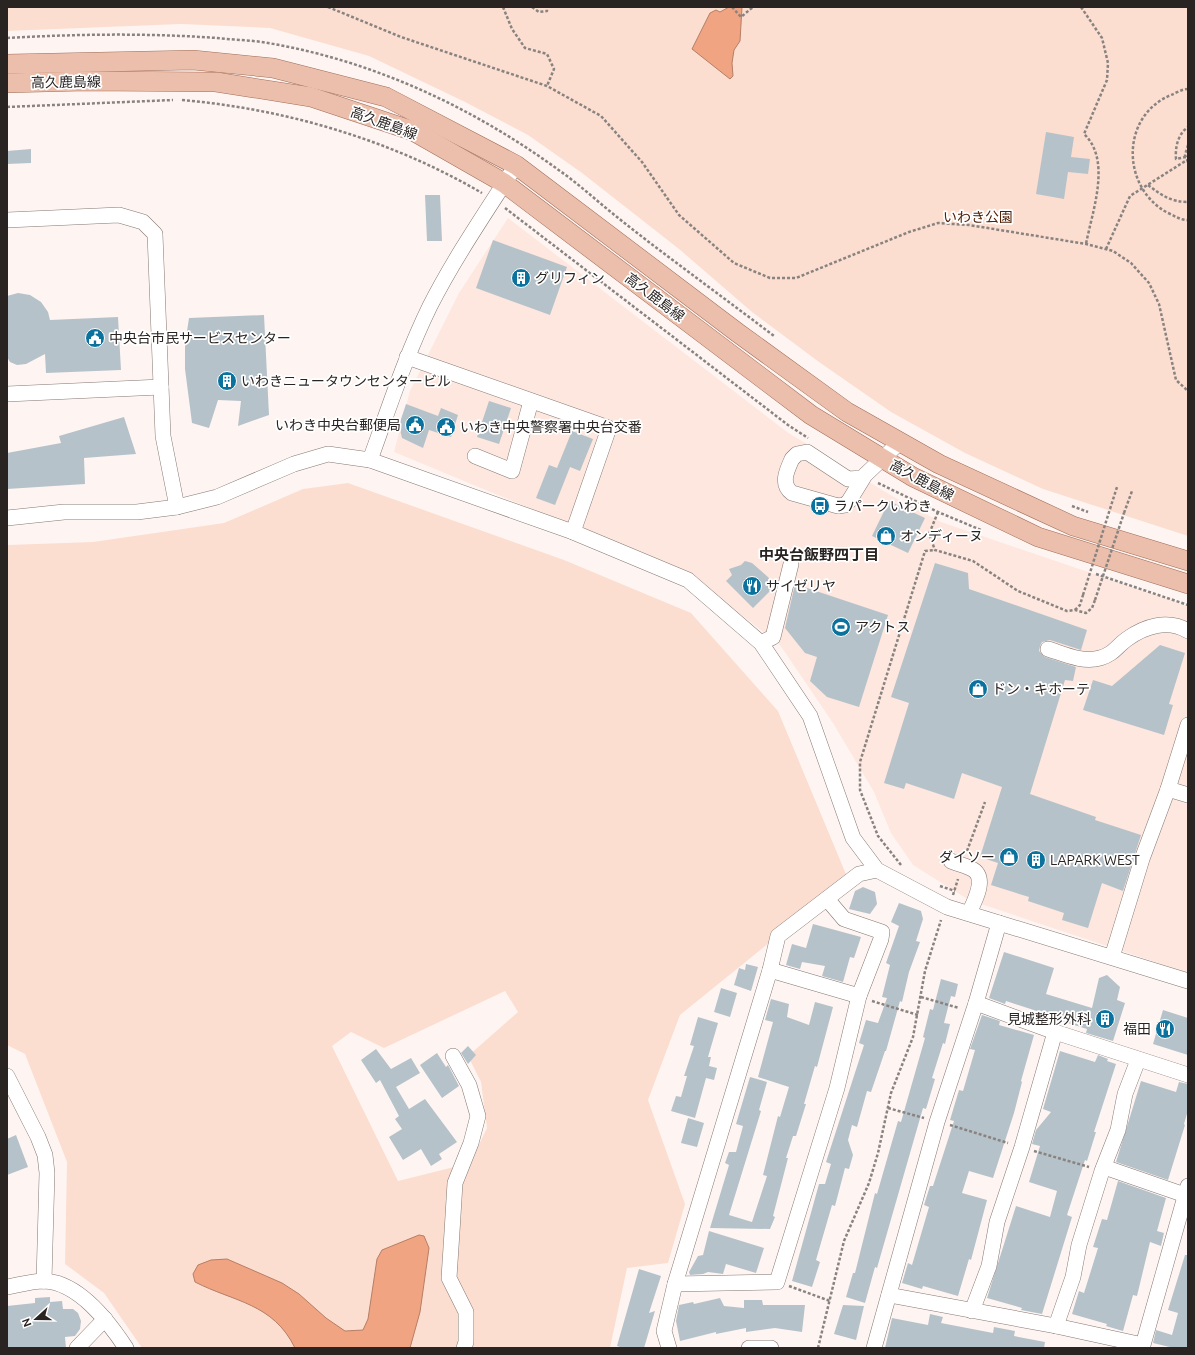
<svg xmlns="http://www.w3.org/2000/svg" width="1195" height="1355" font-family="Ubuntu,'Noto Sans JP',sans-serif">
<rect width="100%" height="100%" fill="#fef5f2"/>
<path fill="#fde7de" d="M508,218L787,432L892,496L941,522L1188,606V973L969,900L913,865L891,833L874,792L833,723L780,645L689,574L394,452L410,391L459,293Z"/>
<g fill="#fcded1" fill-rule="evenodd">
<path d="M7,7H1188V536L1043,489L965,453L891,412L819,362L752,312L679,249L582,173L528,135L465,102L369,56L270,28L181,24L7,31Z"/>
<path d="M348,483L564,560L691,613L778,711L848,879L680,1015L648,1100L685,1204L668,1263L627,1268L610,1348H142L104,1293L65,1264L67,1162L25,1054L7,1045V545L93,542L224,523L303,489ZM505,991L518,1012L468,1056L481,1082L487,1128L470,1163L398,1181L332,1046L351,1032L384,1048Z"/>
</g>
<g fill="#f1a482" stroke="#b57e65">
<path d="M729,7H742L740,41L734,50L732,63L733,76L730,79L692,49L710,13L716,10L720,12Z"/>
<path d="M419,1235L424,1236L429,1248L420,1312L410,1348H295C273,1303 234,1302 195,1282L193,1274L198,1265L211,1260L227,1259L282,1283L299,1294L326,1318L345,1331L363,1330L368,1319L377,1259L382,1250Z"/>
</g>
<g fill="#b6c2c9">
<path d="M1046,132L1074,137L1071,157L1090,159L1088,174L1068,172L1064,199L1036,194Z"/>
<path d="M31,149V163L7,164V151Z"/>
<path d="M425,195H440L442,241H427Z"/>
<path d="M493,240L567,267L550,315L476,288Z"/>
<path d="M18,293L30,295L41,302L48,312L50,320L118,317L121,370L46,373L45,354L26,364L17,365L10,362L7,357V296Z"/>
<path d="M264,315L269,415L238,426L241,401L218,400L209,428L192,423L185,369V344L189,318Z"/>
<path d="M489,401L511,408L499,444L477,437Z"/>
<path d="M406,404L438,416L441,408L458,415L451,437L429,430L423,448L402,438L399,425Z"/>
<path d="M124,417L136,454L84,458L85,484L7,489V453L61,443L59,436Z"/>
<path d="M572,431L593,439L580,471L570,467L555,505L536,498L549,465L557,468Z"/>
<path d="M889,501L925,518L908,553L872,536Z"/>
<path d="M745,561L752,563L769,578V584L773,588L753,608L726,581L732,575L729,569L741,565Z"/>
<path d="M935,563L968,573L969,589L1087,630L1081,650L1050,640L1042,642L1040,646L1039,651L1045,657L1076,667L1073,681L1065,680L1030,794L1096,817L1095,820L1141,835L1123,891L1102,883L1088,928L1062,920L1064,913L1028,901L1029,897L991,885L998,863L980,857L1002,787L962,773L954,799L906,783L904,789L884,783L909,703L891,697Z"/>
<path d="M795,584L888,615L859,707L827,697L810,681L817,657L805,653L785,628Z"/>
<path d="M1160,645L1185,653L1169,704L1173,705L1164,735L1083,710L1093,680L1112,686Z"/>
<path d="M863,887L875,892L877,904L870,914L849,909L855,891Z"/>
<path d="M899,903L921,911L923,919L916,941L920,942L909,972L902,1002L900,1001L886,1051H885L871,1092L867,1091L857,1127L852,1125L848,1140L853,1155L849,1169L845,1168L835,1206L832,1205L816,1260L820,1262L812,1287L792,1281L819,1184H825L831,1164L826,1162L864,1045L859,1043L866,1020L878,1023L887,998L882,997L890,965L886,963L899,926L891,922Z"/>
<path d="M813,924L861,937L854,958L850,957L843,982L822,976L825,966L802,962L800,969L786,965L792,944L806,948Z"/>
<path d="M1004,952L1054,968L1046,994L1092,1008L1099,978L1107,975L1120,987L1117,1000L1125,1003L1113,1041L1086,1033L1087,1029L1051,1018L1052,1016L1006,1001L1005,1004L989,998Z"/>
<path d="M746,964L758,967L751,991L734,985L739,968L745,970Z"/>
<path d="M941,979L958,984L955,997L951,996L944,1023L950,1024L945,1044L943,1043L932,1078L935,1079L926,1109L923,1108L877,1268L875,1267L865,1303L846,1297L853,1273H855L875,1193L877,1194L898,1121L901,1122L925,1038L923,1037L930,1009L933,1010Z"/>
<path d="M721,988L737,993L730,1017L714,1012Z"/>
<path d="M771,999L789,1004L787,1017L809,1025L815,1002L833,1007L817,1067L815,1066L804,1104H806L796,1136H793L786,1158H788L773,1216L775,1217L770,1229L710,1228L729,1165L725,1163L729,1152H736L743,1126L736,1124L750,1077L767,1082L759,1110L761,1111L729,1215L752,1222L767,1176L763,1175L778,1116L780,1117L789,1087L758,1077L773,1022L765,1020Z"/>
<path d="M1163,1010L1188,1018V1055L1153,1044Z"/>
<path d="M982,1015L1000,1021L999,1025L1034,1035L1021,1081L1022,1082L1014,1113L993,1178L969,1171L962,1193L987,1200L971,1260L969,1259L958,1296L923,1286L922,1289L902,1283L908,1263L912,1265L929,1207L924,1205L930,1186H933L954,1121L950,1120L959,1090L963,1091L975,1050L970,1049Z"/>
<path d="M698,1017L718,1023L708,1057H711L709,1066L717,1068L714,1080L706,1078L695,1118L671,1111L676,1096L681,1097L687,1076H684L694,1046L690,1045Z"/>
<path d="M468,1046L476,1055L468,1064L461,1053Z"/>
<path d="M376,1049L391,1069L411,1058L420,1073L396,1087L409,1109L425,1099L457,1142L439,1154L442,1159L431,1166L421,1149L403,1160L389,1137L402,1129L395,1119L399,1116L380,1080L376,1083L361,1060Z"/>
<path d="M1060,1051L1095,1062L1098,1055L1108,1059L1107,1061L1116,1064L1094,1132H1096L1087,1161L1085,1160L1067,1215L1072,1217L1042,1314L1021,1310L1022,1308L987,1298L1016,1206L1050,1217L1057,1191L1029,1182L1040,1146L1032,1144L1036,1130L1051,1112L1043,1109Z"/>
<path d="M437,1053L446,1067L448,1065L459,1086L442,1098L420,1065Z"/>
<path d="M1141,1081L1176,1092L1179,1082L1188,1084V1110L1184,1124L1185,1125L1168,1180L1116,1162Z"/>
<path d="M688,1118L704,1123L697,1147L681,1143Z"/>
<path d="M16,1135L28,1167L7,1175V1139Z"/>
<path d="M1118,1181L1166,1198L1157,1231L1164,1233L1161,1246L1150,1242L1137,1296L1133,1295L1123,1331L1106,1326L1107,1324L1072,1314L1079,1291L1084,1293L1098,1248L1093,1247L1102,1219L1107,1220Z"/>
<path d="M709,1231L764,1248L756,1273L726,1264L723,1274L708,1272L703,1274L690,1275L689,1272L698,1256L703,1255Z"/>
<path d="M1185,1255H1188V1348H1174L1153,1343L1156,1330L1172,1335L1178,1313L1168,1310Z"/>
<path d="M639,1269L661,1276L649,1313L655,1311L644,1348H623L617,1346Z"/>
<path d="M50,1297V1302L62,1301L63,1309H73L78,1313L81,1321L80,1329L75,1336L65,1337L66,1348H7V1306L35,1303V1298Z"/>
<path d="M720,1298L724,1306L744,1308V1300H762L763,1305H805L802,1332L775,1328L746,1332V1328L716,1334V1332L680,1341L676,1321L679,1305L693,1302L694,1304Z"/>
<path d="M843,1305L864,1306L856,1340L834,1334Z"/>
<path d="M930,1314L943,1317L941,1323L993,1333L994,1327L1015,1331L1014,1336L1045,1342L1044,1348H885L892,1318L928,1325Z"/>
</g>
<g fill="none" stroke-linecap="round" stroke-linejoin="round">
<g stroke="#847873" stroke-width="16">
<g id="minor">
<path d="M7,220L119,215L143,222L155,234L163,436L177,507"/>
<path d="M407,357L609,428L573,532"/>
<path d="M7,394L161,387"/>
<path d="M475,456L512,471L531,401"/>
<path d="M370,460C389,408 406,355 430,306C455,257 486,212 516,165"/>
<path d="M863,478L848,479L807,452L797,454L792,459C787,470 780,484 792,493L838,506L845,505L849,501L865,475L900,442"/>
<path d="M7,518L64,512H137L177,507L217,497L294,464L328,454L370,460L573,532L688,580L761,643L810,716L853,838L877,870L947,907L1188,981"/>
<path d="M761,643L773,637L791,564"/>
<path d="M1048,649C1064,654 1083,663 1100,658C1114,654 1117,646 1127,639C1145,626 1168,619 1188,631"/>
<path d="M1168,789L1188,795"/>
<path d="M951,861C957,864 969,866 975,871C986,881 974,902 969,913"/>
<path d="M1112,957L1142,859L1168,789L1188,725"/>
<path d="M770,970L859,996"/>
<path d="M976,1003L1055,1032L1188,1075"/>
<path d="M453,1056L469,1085L478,1116L471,1143L455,1183L452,1232L449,1278L466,1312V1342L464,1348"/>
<path d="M7,1076L38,1137L45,1155L47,1173L44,1281"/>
<path d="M1104,1167L1185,1195"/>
<path d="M675,1284L777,1282L837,1088L859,996L881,939L882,932L844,919L827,899"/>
<path d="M7,1287C19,1285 32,1281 44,1281C78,1282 109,1322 126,1348"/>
<path d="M889,1295L1056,1326L1143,1345L1188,1186"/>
<path d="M972,1311L989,1266L997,1222L1022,1147L1055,1032"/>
<path d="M1056,1326L1073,1277L1079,1245L1102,1171L1118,1130L1125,1094L1138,1060"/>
<path d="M77,1348L105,1319"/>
<path d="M669,1348L664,1331L675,1284L770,970L778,936L859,874L877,870"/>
<path d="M749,1348H771"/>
<path d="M874,1348L937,1122L976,1003L999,923"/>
</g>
</g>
<g stroke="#a06d57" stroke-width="20">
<g id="major">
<path d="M7,64L193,60L273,68L386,97L516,165L738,333L847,412L939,464L1073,526L1188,561"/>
<path d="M7,83L87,81L216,82L311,97L413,131L504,183L811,415L913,477L1038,537L1188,584"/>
</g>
</g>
<g stroke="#898380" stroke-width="2.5" stroke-dasharray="3 2" stroke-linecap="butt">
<path d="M328,7L401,37L547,86L601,116L642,162L679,215L734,263L770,278H796L909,232L938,223L969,225L1086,244L1113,251L1131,263L1149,283L1159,304L1176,380L1188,391"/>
<path d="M503,7L512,29L525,48L547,54L554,69L547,86"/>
<path d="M532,7L539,12L547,11V7"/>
<path d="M732,7L741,17L753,7"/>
<path d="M1081,7L1102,38L1108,63L1107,80L1084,134C1112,160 1092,212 1086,244"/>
<path d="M7,38C77,34 147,33 217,38C234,40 252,40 268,43C374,61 474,108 560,171C580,185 598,202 617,217C668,258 722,296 774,336"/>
<path d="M1188,89C1182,89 1176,93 1171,95C1120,116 1121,188 1168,213C1175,216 1180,220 1188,220"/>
<path d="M182,100C286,109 391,140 482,193"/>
<path d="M7,107L173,100"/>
<path d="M1188,145L1185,155L1188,162"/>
<path d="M1186,157L1176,159C1175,147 1178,134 1188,127"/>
<path d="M1148,185C1161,195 1171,202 1188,202"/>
<path d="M505,208L788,425L808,438"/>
<path d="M1106,249L1130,196L1187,160"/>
<path d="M878,483L938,512L981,530"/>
<path d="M1072,506L1088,512"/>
<path d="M1110,509L1117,487"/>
<path d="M938,512L929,534L935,550L973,561L1018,591L1067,611L1075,610L1086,613L1092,608L1095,600"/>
<path d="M1124,513L1132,491"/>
<path d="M1096,574L1188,605"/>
<path d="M1075,610L1080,605L1083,595"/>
<path d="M967,851L985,802"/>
<path d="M901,865L878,836L860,790V762L925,551L935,550"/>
<path d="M940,886L955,891"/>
<path d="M953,895L958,879"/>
<path d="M921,997L959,1008"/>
<path d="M872,1001L918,1015"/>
<path d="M888,1108L924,1118"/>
<path d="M950,1125L1008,1143"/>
<path d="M1034,1151L1089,1167"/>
<path d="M789,1286L830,1301"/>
<path d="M818,1348L844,1241L869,1183L878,1153L891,1093L913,1037L925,971L941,920"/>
</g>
<use href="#minor" stroke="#fff" stroke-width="15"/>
<use href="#major" stroke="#ecbfac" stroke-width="19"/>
<g stroke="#898380" stroke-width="2.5" stroke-dasharray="3 2" stroke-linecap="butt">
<path d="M1083,595L1110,509"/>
<path d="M1095,600L1124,513"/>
</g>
</g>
<defs>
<g id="building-disc" transform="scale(1)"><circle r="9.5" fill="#0b729e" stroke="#fff"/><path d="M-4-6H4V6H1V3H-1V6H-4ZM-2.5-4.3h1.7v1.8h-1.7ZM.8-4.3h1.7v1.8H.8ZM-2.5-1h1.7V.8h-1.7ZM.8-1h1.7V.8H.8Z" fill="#fff"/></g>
<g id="civic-disc" transform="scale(1)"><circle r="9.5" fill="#0b729e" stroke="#fff"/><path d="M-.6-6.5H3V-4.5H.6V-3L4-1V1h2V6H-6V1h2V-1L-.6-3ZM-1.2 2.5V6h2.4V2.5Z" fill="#fff"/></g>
<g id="bus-disc" transform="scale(1)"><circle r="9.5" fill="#0b729e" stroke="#fff"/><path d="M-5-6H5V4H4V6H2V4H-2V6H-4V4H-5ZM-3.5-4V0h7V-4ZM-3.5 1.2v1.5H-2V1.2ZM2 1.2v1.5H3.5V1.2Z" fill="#fff"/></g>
<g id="shop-disc" transform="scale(1)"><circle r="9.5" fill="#0b729e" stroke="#fff"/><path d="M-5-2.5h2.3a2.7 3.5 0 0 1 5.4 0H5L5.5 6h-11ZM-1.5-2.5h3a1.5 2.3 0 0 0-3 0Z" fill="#fff"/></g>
<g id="restaurant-disc" transform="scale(1)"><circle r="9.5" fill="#0b729e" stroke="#fff"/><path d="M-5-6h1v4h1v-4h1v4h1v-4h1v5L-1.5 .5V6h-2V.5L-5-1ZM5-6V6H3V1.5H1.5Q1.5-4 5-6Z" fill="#fff"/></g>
<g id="stadium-disc" transform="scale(1)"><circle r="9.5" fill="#0b729e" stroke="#fff"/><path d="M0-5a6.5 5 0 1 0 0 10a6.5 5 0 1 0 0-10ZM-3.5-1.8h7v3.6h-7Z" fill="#fff"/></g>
</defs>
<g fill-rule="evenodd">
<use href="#building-disc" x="521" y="278"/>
<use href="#civic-disc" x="95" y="338"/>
<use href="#building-disc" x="227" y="381"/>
<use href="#civic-disc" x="415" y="425"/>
<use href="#civic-disc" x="446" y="427"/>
<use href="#bus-disc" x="820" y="506"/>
<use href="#shop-disc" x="886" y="536"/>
<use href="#restaurant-disc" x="752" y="586"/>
<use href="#stadium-disc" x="841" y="627"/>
<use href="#shop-disc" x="978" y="689"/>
<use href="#shop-disc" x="1009" y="857"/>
<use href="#building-disc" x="1036" y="860"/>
<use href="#building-disc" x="1105" y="1019"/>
<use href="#restaurant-disc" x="1165" y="1029"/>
</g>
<g text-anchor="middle" stroke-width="3.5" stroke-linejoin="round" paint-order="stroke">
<g font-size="14" fill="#292422" stroke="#fff">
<text transform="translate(66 82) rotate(-1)" y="5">高久鹿島線</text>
<text transform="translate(384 123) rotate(20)" y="5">高久鹿島線</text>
<text transform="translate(655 297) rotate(37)" y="5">高久鹿島線</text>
<text transform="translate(922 480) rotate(28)" y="5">高久鹿島線</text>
</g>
<g font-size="14" fill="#512108" stroke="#fff">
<text x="978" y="222">いわき公園</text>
</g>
<g font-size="14" fill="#292422" stroke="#fff" text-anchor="start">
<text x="535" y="283">グリフィン</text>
<text x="109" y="343">中央台市民サービスセンター</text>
<text x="241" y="386">いわきニュータウンセンタービル</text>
<text x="401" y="430" text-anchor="end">いわき中央台郵便局</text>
<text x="460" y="432">いわき中央警察署中央台交番</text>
<text x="834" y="511">ラパークいわき</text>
<text x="900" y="541">オンディーヌ</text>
<text x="766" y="591">サイゼリヤ</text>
<text x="855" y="632">アクトス</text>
<text x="992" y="694">ドン・キホーテ</text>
<text x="995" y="862" text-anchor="end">ダイソー</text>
<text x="1050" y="865">LAPARK WEST</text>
<text x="1091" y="1024" text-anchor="end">見城整形外科</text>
<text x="1151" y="1034" text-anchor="end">福田</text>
</g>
<g font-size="15" font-weight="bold" fill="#292422" stroke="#fff">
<text x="819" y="560">中央台飯野四丁目</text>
</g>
</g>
<rect width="1195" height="1355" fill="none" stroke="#292422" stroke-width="16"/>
<g transform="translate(36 1319) rotate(249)" stroke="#ffffff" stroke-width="3" paint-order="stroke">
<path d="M0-3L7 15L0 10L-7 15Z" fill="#292422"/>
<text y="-6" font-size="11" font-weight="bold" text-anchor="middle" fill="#292422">N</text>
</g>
</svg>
